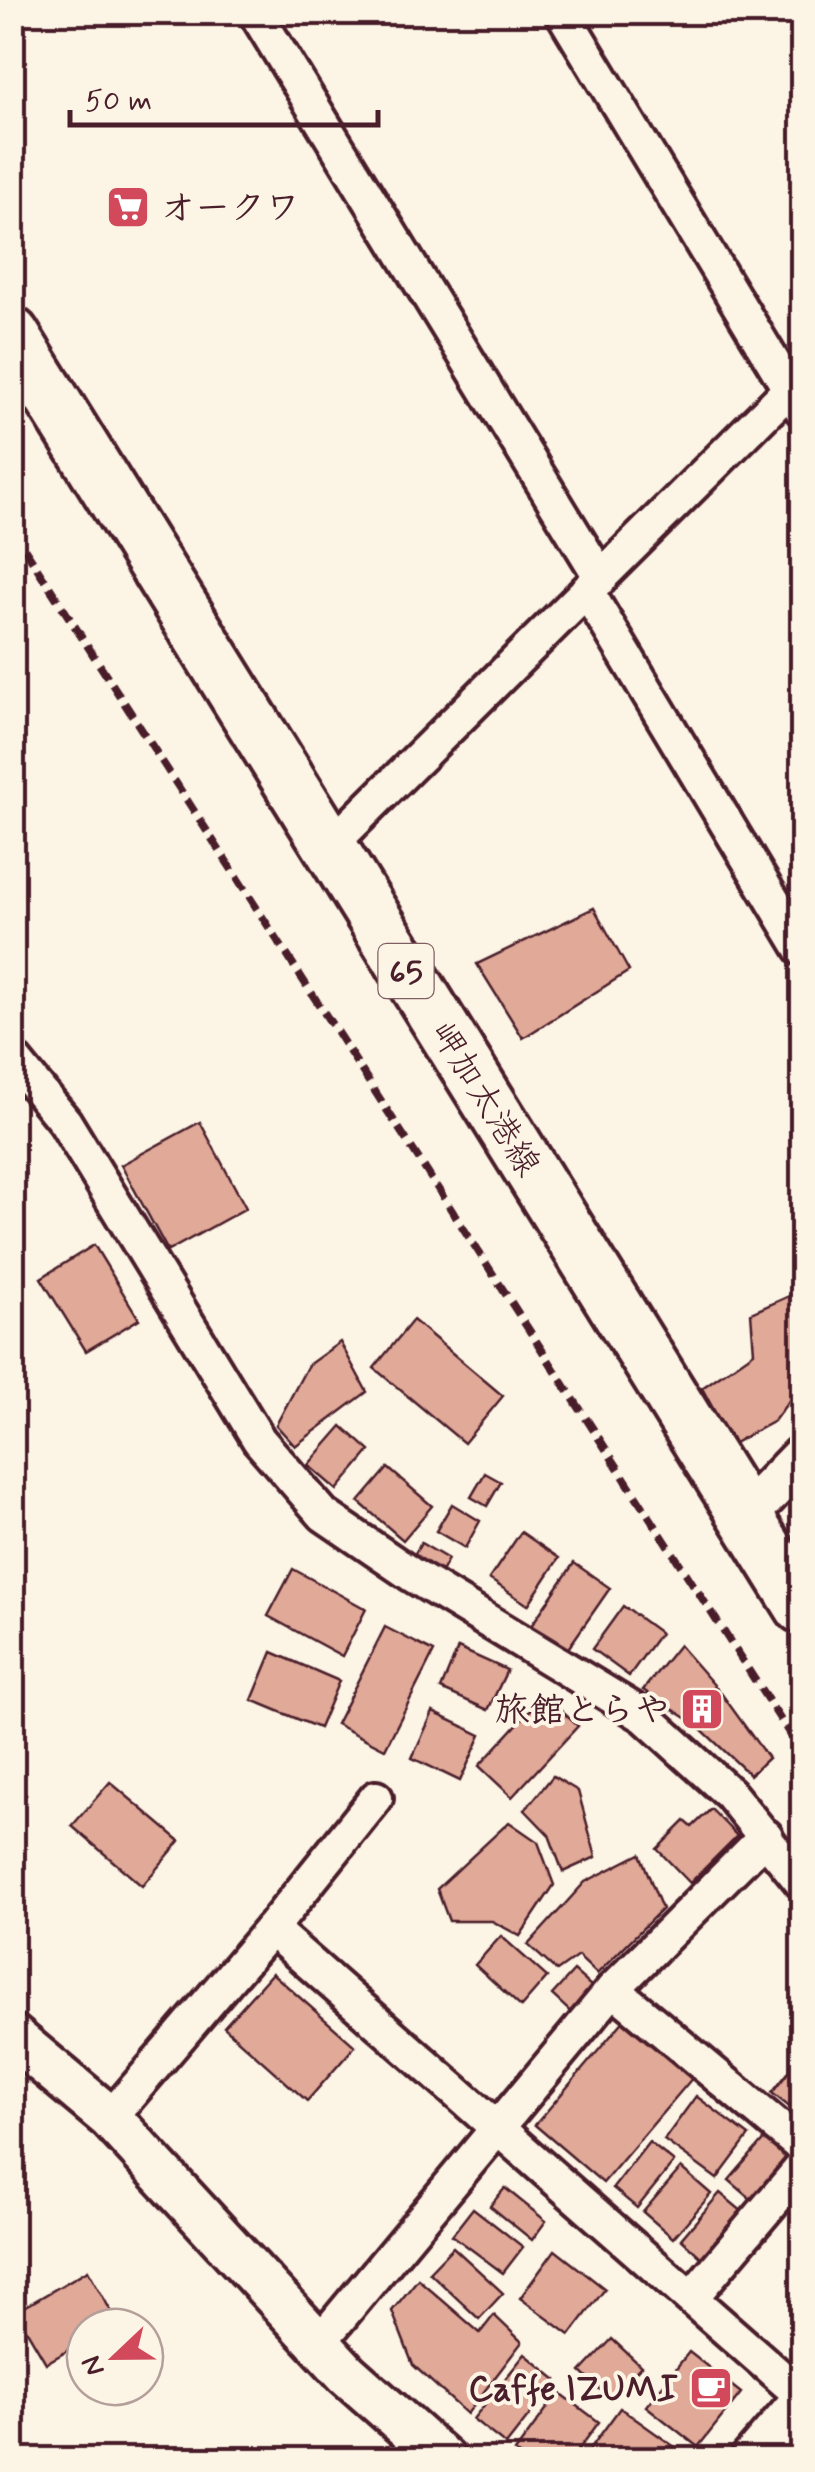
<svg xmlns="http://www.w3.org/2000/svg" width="815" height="2472" font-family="Mynerve,'Klee One',sans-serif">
<rect width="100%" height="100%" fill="#fcf5e5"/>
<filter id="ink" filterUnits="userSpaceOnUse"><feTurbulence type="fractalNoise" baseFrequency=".01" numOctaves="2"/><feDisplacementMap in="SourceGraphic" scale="20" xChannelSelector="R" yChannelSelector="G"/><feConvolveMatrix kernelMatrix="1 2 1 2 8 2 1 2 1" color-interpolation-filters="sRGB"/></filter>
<g filter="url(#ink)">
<g fill="#e0a998" stroke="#4a1f2b" stroke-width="2.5">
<path d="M594,908L629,971L523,1038L477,964Z"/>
<path d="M200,1122L246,1208L168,1251L121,1165Z"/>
<path d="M94,1245L139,1319L86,1351L41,1278Z"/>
<path d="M789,1296L802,1318V1383L774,1421L732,1444L702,1388L754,1352L751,1313Z"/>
<path d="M413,1320L503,1396L464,1443L374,1368Z"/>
<path d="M340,1342L367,1392L295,1446L276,1425L308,1365Z"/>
<path d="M342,1426L370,1451L337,1490L308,1465Z"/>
<path d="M388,1468L432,1506L403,1540L359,1502Z"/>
<path d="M485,1473L501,1482L487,1506L471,1497Z"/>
<path d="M452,1504L480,1521L465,1548L436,1531Z"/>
<path d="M521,1532L559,1558L528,1605L489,1579Z"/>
<path d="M421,1543L448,1559L441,1572L414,1555Z"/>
<path d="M574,1563L610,1588L567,1650L531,1626Z"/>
<path d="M293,1569L366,1609L342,1656L268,1616Z"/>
<path d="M623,1606L660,1633L629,1676L592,1649Z"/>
<path d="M385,1627L434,1652L385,1749L336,1724Z"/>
<path d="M679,1645L721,1693L768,1758L750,1775L697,1725L643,1690Z"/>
<path d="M458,1648L507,1670L488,1710L441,1689Z"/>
<path d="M272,1652L339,1681L319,1728L252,1700Z"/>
<path d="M544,1695L578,1726L512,1797L479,1766Z"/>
<path d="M433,1712L481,1735L460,1781L412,1758Z"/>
<path d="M553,1776L578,1791L596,1857L563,1872L549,1835L525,1810Z"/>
<path d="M110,1782L180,1841L142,1886L72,1826Z"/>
<path d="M12,1784L26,1795L12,1812Z"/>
<path d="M711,1809L737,1836L690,1883L657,1849L685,1821L692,1827Z"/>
<path d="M509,1822L538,1842L554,1885L520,1936L492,1921H449L437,1889Z"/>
<path d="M640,1854L662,1909L597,1974L578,1956L557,1971L528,1945L585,1882Z"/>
<path d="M501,1936L547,1977L521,2007L475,1965Z"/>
<path d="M574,1971L599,1993L577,2018L552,1995Z"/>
<path d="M272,1973L355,2046L307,2101L224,2027Z"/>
<path d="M626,2018L694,2076L603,2183L535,2125Z"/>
<path d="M802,2055V2117L772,2093Z"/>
<path d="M696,2096L749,2136L717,2179L664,2140Z"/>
<path d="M766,2137L795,2161L758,2205L729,2180Z"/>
<path d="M649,2142L674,2162L637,2208L613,2188Z"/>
<path d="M681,2168L711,2194L673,2238L643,2212Z"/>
<path d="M505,2188L546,2221L532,2240L490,2206Z"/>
<path d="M720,2193L744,2213L703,2259L681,2239Z"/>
<path d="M473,2208L523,2247L503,2273L452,2235Z"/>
<path d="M453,2247L503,2293L479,2319L429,2272Z"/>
<path d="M555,2250L605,2289L570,2335L520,2298Z"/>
<path d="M88,2270L117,2322L108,2327H85V2341L46,2363L16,2312Z"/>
<path d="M418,2279L480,2333L494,2315L522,2342L467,2414L413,2365L392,2311Z"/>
<path d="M612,2339L641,2366L610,2399L581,2372Z"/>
<path d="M689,2352L741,2393L698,2447L646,2406Z"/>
<path d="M525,2354L557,2380L506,2445L473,2419Z"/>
<path d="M559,2392L599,2422L571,2460H525L515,2452Z"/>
<path d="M620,2408L689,2457L687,2460H582Z"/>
</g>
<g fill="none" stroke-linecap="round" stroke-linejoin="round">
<g stroke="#4a1f2b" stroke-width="40">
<g id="minor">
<path d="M255,12L601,578"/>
<path d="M562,12L802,410"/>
<path d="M587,591L802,949"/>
<path d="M329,847L802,377"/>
<path d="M12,1057L65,1122L259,1440L324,1515L412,1575L644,1716L730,1794L802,1883"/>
<path d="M271,1929L802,2396"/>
<path d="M613,1989L802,2147"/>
<path d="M110,2118L271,1929L376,1798"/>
<path d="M691,2298L802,2167"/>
<path d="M318,2344L613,1989L766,1836"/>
</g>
</g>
<g stroke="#4a1f2b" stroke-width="50">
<g id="tertiary">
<path d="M746,1515L802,1457"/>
<path d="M12,2036L110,2118L347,2374L444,2460"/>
<path d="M752,2460L802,2402"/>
</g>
</g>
<g stroke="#4a1f2b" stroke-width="60">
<path id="primary" d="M12,334L802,1607"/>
</g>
<use href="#minor" stroke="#fcf5e5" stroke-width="32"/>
<use href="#tertiary" stroke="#fcf5e5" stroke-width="42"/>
<use href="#primary" stroke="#fcf5e5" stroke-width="52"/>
<path stroke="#4a1f2b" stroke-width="8" stroke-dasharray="15 8" stroke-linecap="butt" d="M12,529L802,1753"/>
</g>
</g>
<defs>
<g id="supermarket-square" transform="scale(2.25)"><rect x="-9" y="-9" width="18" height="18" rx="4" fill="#d1495b" stroke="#fcf5e5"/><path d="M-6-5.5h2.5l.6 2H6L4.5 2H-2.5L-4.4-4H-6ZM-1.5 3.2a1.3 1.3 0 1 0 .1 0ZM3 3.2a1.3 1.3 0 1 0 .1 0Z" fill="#fff"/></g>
<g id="building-square" transform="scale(2.25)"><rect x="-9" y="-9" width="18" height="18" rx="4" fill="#d1495b" stroke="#fcf5e5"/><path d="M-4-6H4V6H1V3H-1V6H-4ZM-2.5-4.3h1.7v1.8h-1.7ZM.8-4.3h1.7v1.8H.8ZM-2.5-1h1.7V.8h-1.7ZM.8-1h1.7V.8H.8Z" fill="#fff"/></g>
<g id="cafe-square" transform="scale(2.25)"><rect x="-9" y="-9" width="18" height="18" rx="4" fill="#d1495b" stroke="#fcf5e5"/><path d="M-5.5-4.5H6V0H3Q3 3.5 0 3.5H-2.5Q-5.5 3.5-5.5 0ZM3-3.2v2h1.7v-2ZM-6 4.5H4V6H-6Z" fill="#fff"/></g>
</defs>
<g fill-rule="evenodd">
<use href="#supermarket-square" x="128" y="207"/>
<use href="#building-square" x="702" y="1709"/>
<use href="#cafe-square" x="711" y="2388"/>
</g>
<g text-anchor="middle" stroke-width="8" stroke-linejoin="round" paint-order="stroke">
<rect fill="#fcf5e5" stroke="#7f5f63" stroke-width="2.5" x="378.5" y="944" width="55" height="54" rx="8"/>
<g font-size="32" font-weight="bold" fill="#4a1f2b">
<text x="406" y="982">65</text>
</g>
<g font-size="35" font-weight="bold" fill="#4a1f2b" stroke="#fcf5e5" text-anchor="end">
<text x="160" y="219" text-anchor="start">オークワ</text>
<text x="670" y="1721">旅館とらや</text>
<text x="678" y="2400">Caffe IZUMI</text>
</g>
<g font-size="35" fill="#4a1f2b" stroke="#fcf5e5">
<text transform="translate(486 1098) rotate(58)" y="12">岬加太港線</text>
</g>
</g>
<rect width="815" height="2472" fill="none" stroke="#fcf5e5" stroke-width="50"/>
<rect x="25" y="25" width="765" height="2422" fill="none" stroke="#4a1f2b" stroke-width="4" filter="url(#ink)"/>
<g transform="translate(115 2357) rotate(248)"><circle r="48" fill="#fcf5e5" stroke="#b59f9b" stroke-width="2.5"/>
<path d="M0-8L18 38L0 25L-18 38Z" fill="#d1495b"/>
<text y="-15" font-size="28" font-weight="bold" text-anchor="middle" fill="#4a1f2b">N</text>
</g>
<path d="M70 110v15h308v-15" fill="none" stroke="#4a1f2b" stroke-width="5"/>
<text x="85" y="110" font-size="30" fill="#4a1f2b" stroke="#fcf5e5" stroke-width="8" paint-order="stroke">50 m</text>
</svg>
